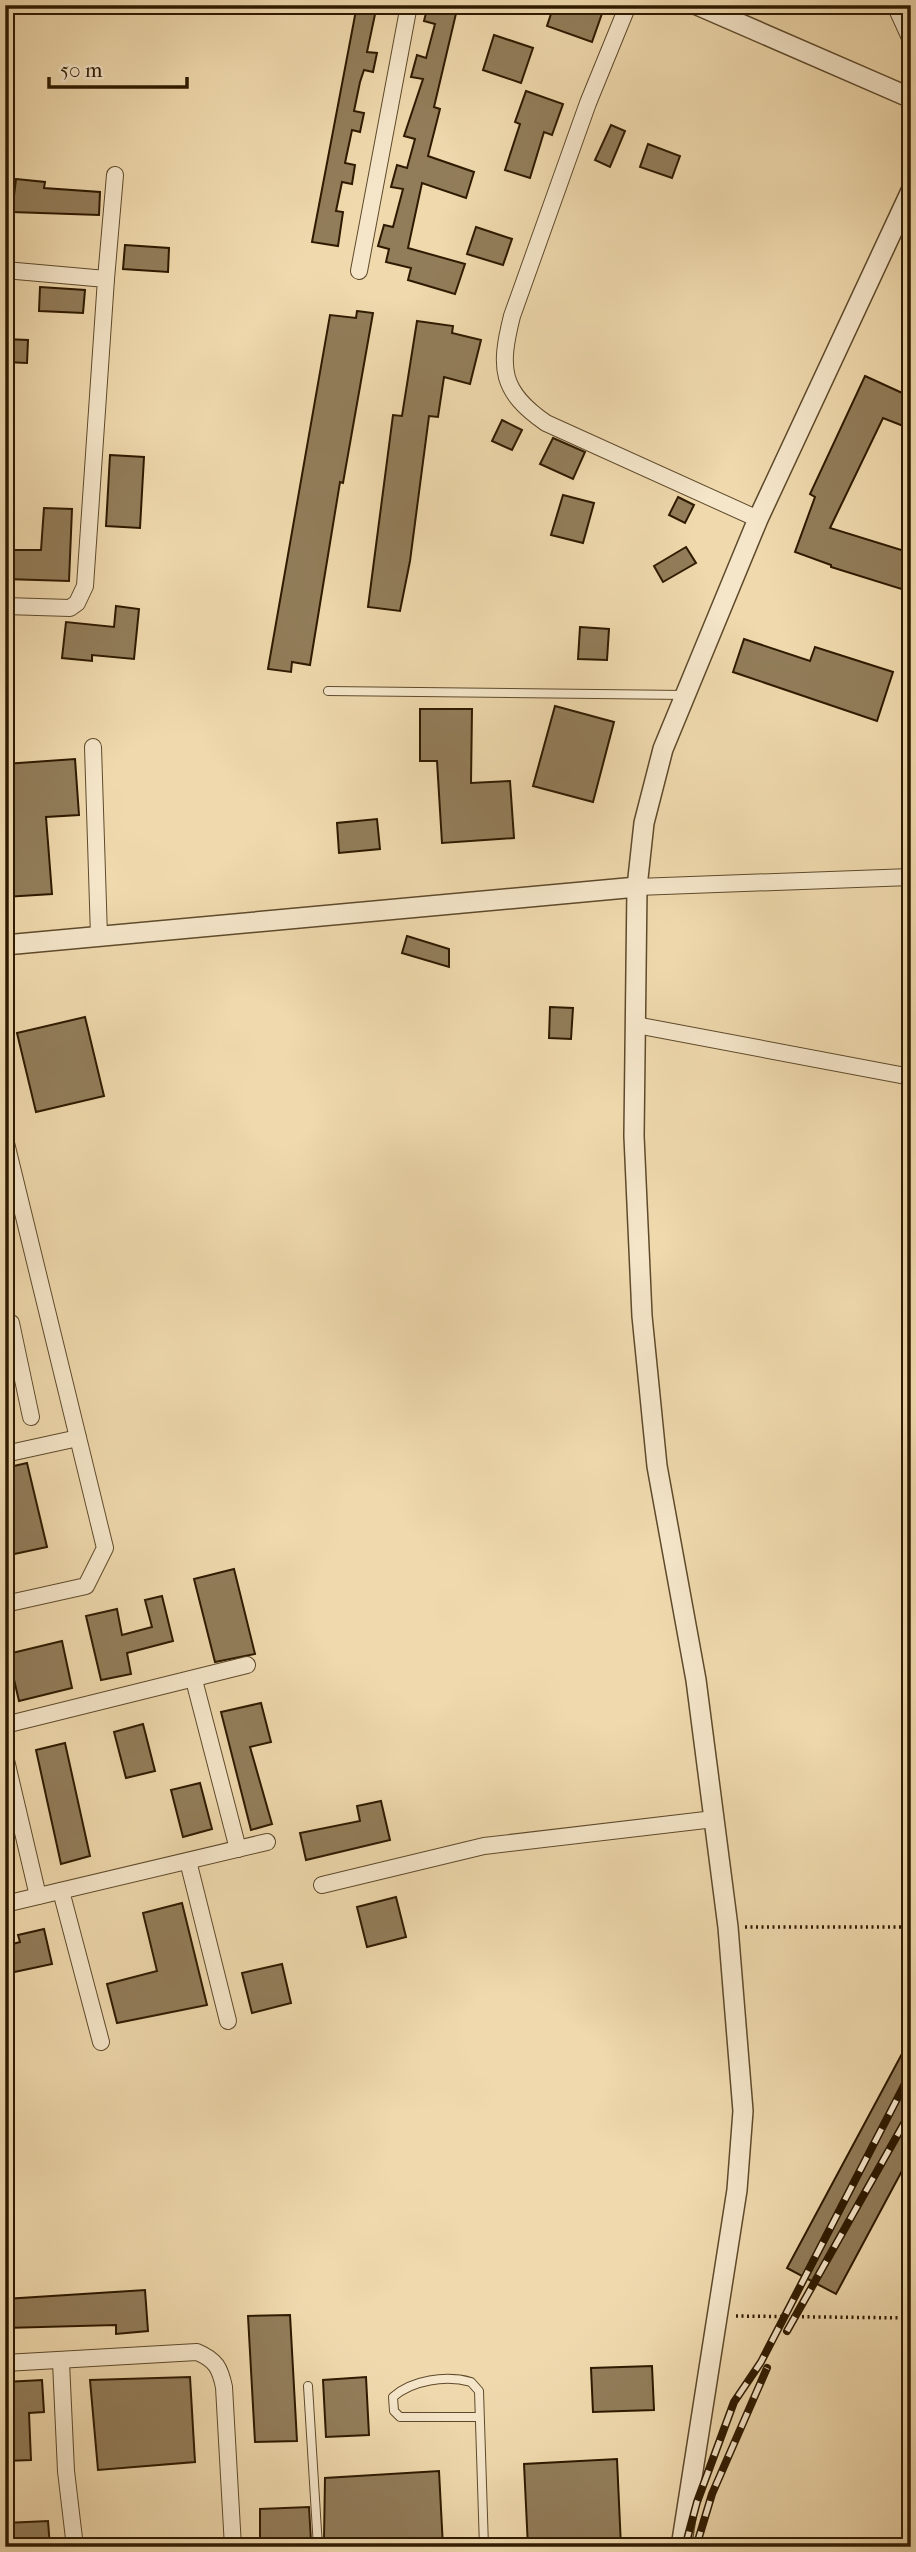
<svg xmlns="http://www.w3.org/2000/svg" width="916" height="2552" font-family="'IM FELL French Canon',serif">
<rect width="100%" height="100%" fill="#efd9ad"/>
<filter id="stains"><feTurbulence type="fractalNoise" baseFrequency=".00286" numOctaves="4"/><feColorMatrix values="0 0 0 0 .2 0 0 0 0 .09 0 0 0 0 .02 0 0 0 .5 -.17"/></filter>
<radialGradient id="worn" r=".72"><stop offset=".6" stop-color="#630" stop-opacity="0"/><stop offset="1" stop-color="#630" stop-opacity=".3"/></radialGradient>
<g fill="#927d5a" stroke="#2e1a00" stroke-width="2">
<path d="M357,5H377L367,52L377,53L373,72L364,70L360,82L354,111L364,113L360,132L352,130L345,163L355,165L352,184L342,182L336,211L343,212L338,246L312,242Z"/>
<path d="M428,5H458L434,107L440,109L428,156L474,172L466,198L422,183L408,248L465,264L455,294L408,280L411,268L386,262L389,249L378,246L384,225L393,227L403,189L391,187L397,165L407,168L415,139L404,136L423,79L411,77L417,55L426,58L435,24L424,21Z"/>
<path d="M554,5H605L592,42L547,26Z"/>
<path d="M494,35L533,48L521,83L483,70Z"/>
<path d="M526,91L563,104L552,135L544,132L530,178L505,170L520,124L515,122Z"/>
<path d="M611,125L625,131L610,167L595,160Z"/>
<path d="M648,144L680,156L672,178L640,167Z"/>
<path d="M16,179L45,182L44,188L100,192L99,215L12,212Z"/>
<path d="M476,227L512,239L503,265L467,254Z"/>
<path d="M125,245L169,248L168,272L123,269Z"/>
<path d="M40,287L85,290L83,313L39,311Z"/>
<path d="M357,311L373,313L343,483L340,482L310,665L292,662L291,672L268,669L330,315L356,318Z"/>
<path d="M417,321L453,326L452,333L481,340L470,384L444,377L438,417L429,416L410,561L400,611L368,607L393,415L402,416Z"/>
<path d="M5,339L28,340L27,363L5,362Z"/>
<path d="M865,376L911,397V429L883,418L830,528L911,553V592L831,567V565L795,552L815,497L810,494Z"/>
<path d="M502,420L522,430L512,450L492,441Z"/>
<path d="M553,438L585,452L573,479L540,464Z"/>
<path d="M110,455L144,457L140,528L106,526Z"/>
<path d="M563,495L594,503L583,543L551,535Z"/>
<path d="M678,497L694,505L685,523L669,515Z"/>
<path d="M44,508L72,509L69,581L5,579V550H41Z"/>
<path d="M686,547L696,563L663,582L654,566Z"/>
<path d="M116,606L139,609L134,659L92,655V661L62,658L66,622L114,627Z"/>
<path d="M580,627L609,629L607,660L578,659Z"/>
<path d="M744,639L810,661L815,647L893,672L877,721L733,672Z"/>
<path d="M555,706L614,722L593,802L533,786Z"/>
<path d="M420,709H472L471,783L510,781L514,838L442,843L437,761H420Z"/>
<path d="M75,759L79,815L46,817L52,894L5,897V764Z"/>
<path d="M377,819L380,849L339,853L337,823Z"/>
<path d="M407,936L449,949V967L402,953Z"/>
<path d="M550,1007L573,1008L571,1039L549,1038Z"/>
<path d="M85,1017L104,1096L36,1112L17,1033Z"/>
<path d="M27,1463L47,1547L5,1556V1468Z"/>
<path d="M234,1569L255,1654L215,1662L194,1579Z"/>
<path d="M162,1596L173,1641L127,1653L131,1674L101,1680L86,1616L117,1609L122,1635L152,1627L145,1600Z"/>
<path d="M62,1641L72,1688L19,1701L8,1654Z"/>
<path d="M261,1703L271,1742L250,1747L272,1824L251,1830L221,1712Z"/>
<path d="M143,1724L155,1771L126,1778L114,1732Z"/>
<path d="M65,1743L90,1856L61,1864L36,1750Z"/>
<path d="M200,1783L212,1829L183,1837L171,1790Z"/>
<path d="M381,1801L390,1840L306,1860L300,1833L360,1821L357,1806Z"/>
<path d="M396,1897L406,1937L367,1947L357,1907Z"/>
<path d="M182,1903L207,2005L117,2023L107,1984L157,1971L143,1913Z"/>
<path d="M44,1929L52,1964L5,1974V1946L20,1942L18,1935Z"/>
<path d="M282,1964L291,2003L252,2013L242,1973Z"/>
<path d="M911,2037V2154L836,2294L787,2268Z"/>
<path d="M145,2290L148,2331L116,2334V2325L5,2328V2299Z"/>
<path d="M290,2315L297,2441L255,2442L248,2316Z"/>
<path d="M652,2366L654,2410L593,2412L591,2368Z"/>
<path d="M190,2377L195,2462L98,2470L90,2380Z"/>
<path d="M366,2377L369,2435L326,2437L323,2380Z"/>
<path d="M42,2380L44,2412L29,2413L31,2460L5,2461V2382Z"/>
<path d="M617,2459L621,2547H528L524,2464Z"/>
<path d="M439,2471L443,2547H329L328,2540H324L325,2478Z"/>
<path d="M309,2507L311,2541L260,2543V2509Z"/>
<path d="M48,2521L50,2547H5V2523Z"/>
</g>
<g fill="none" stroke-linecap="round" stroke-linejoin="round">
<g stroke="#5e4a2b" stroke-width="10">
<g id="service">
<path d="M328,691L685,695"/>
<path d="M308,2386L318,2547"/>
<path d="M479,2417H400L394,2411L393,2397C412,2380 446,2375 471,2382L479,2391L484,2547"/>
</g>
</g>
<g stroke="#5e4a2b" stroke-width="18">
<g id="minor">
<path d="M628,5L588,103L512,316C499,368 500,391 546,423L758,519"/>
<path d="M895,5L911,40"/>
<path d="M5,270L106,279L85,586L77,603L70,608L5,606"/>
<path d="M359,271L409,5"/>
<path d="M106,279L115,175"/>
<path d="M93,747L99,936"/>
<path d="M637,887L911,877"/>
<path d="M636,1025L911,1077"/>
<path d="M5,1139L105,1548L86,1586L5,1604"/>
<path d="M5,1324L11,1323L31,1417"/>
<path d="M5,1454L78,1438"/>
<path d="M194,1680L238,1849"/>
<path d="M5,1725L247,1665"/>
<path d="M5,1756L38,1896"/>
<path d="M188,1861L228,2021"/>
<path d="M322,1885L484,1846L714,1819"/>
<path d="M61,1891L101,2042"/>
<path d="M5,1904L267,1842"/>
<path d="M61,2362L66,2471L75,2547"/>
<path d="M5,2363L197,2352C216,2360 220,2368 224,2387L233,2547"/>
</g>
</g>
<g stroke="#5e4a2b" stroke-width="22">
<g id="tertiary">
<path d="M697,5L911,98"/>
<path d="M5,945L637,887"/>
<path d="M681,2547L737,2190L743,2111L728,1927L696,1680L657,1466L642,1316L634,1136L637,887L644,823L663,749L758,519L911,191"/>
</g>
</g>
<g stroke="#2e1a00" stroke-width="3.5" stroke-dasharray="2 3.5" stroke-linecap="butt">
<path d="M745,1927H911"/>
<path d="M736,2316L911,2318"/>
</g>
<use href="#service" stroke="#f5e6ca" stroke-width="8"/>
<use href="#minor" stroke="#f5e6ca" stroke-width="16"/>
<use href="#tertiary" stroke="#f5e6ca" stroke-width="19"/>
<g stroke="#2e1a00" stroke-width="8">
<g id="rail">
<path d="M787,2331L911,2111"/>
<path d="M685,2547L697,2502L734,2402L761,2362L911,2072"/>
<path d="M696,2547L712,2494L767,2368"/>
</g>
</g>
<use href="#rail" stroke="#f5e6ca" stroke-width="5" stroke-dasharray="16" stroke-linecap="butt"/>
</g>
<rect width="916" height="2552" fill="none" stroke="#efd9ad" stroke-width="28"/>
<rect x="7" y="7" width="902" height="2538" fill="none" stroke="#2e1a00" stroke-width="3.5"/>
<rect x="14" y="14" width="888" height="2524" fill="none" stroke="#2e1a00" stroke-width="2"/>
<path d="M49 77v10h138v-10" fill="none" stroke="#2e1a00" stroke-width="3.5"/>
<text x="60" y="77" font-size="21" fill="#2e1a00" stroke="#f5e6ca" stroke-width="5" paint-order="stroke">50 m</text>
<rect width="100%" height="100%" filter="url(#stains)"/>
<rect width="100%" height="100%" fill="url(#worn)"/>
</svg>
